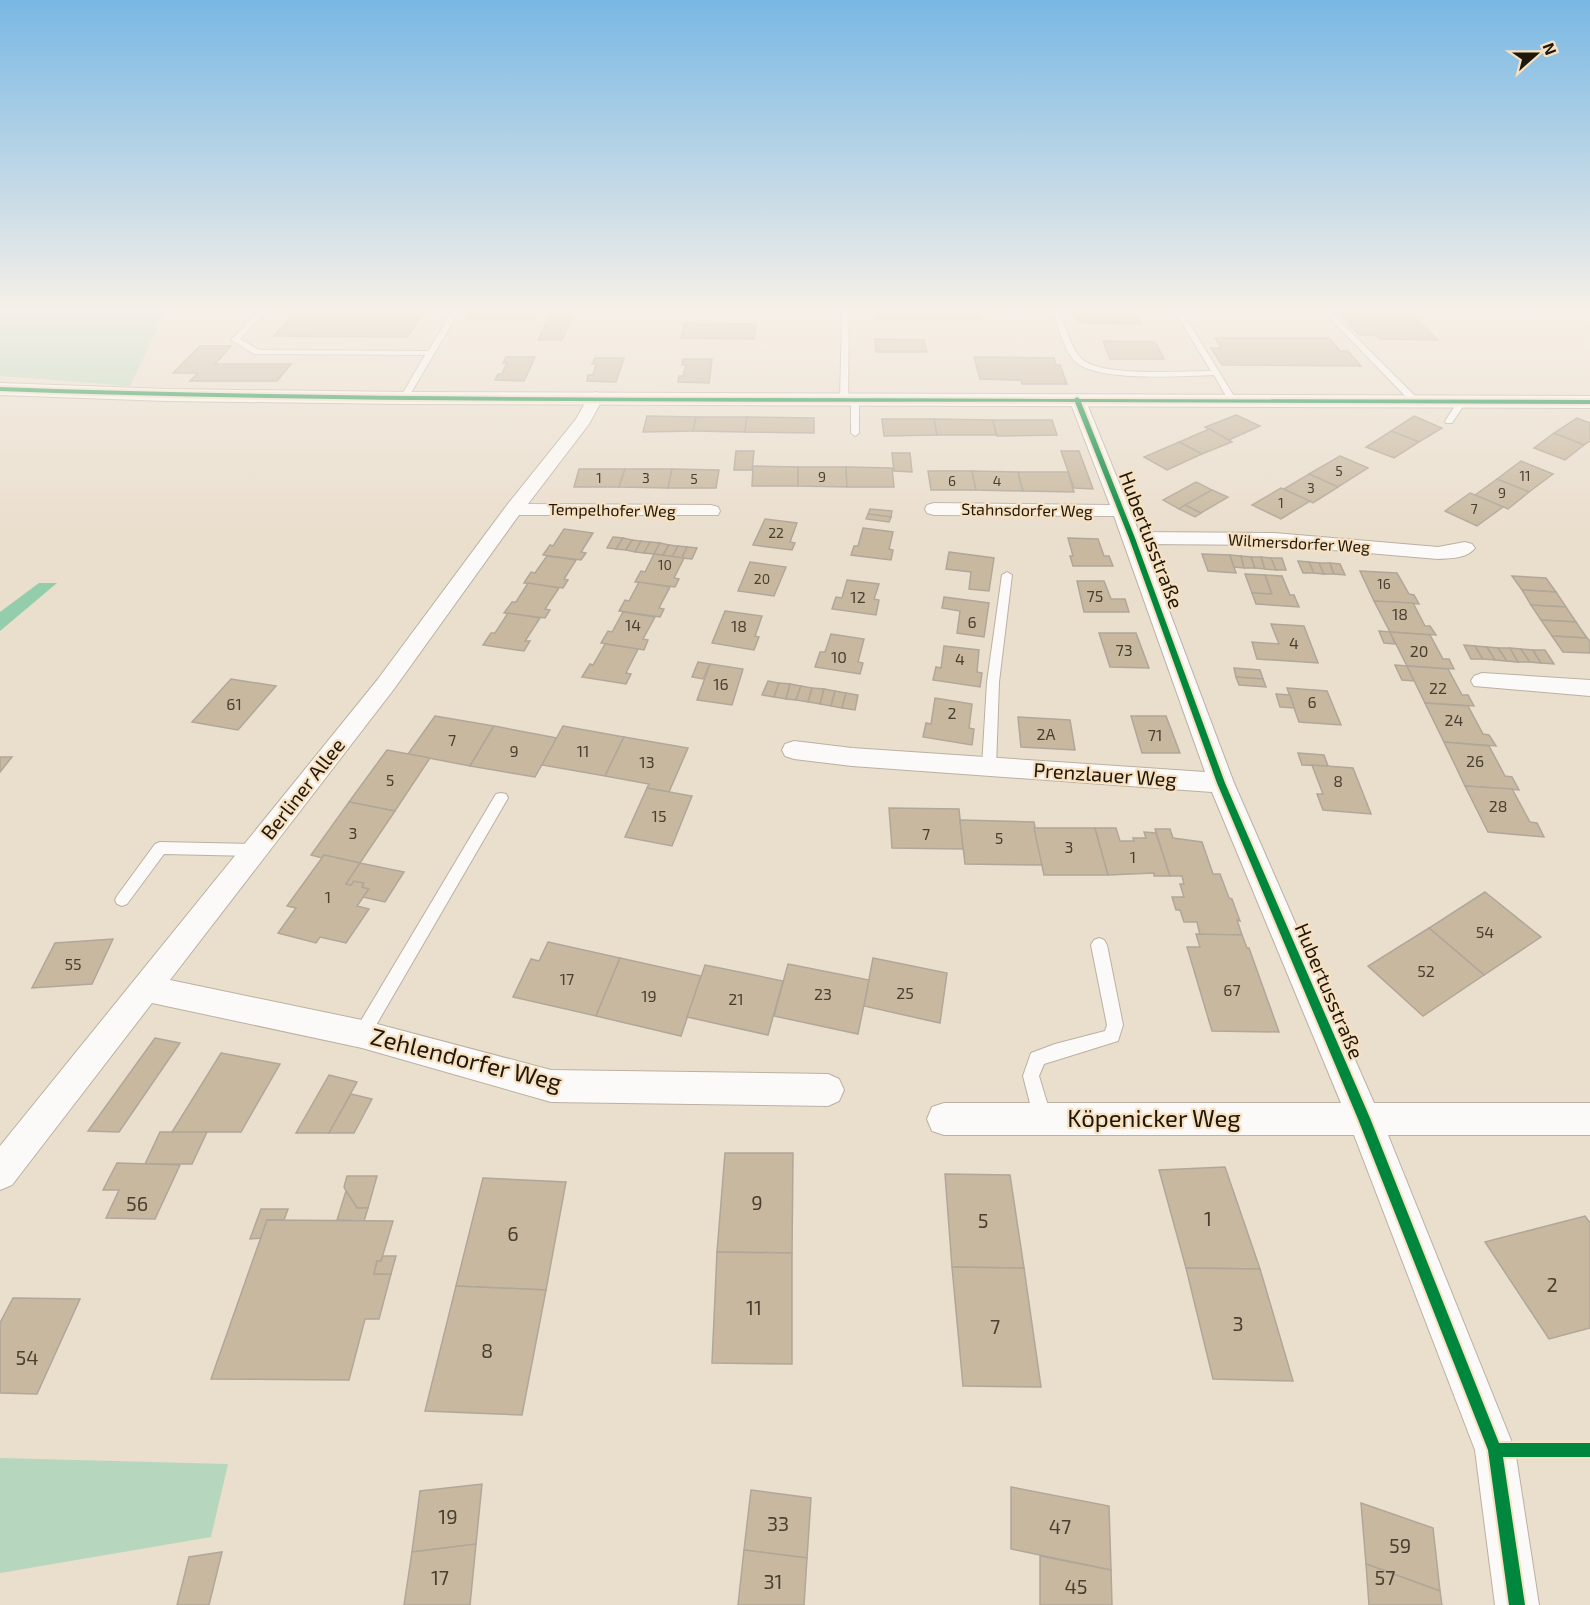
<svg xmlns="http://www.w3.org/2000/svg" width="1590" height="1605" font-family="'Exo 2',sans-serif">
<rect width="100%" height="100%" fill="#eadecd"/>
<g fill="#b6d7bd">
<path d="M0,310H166L130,386L0,376Z"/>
<path d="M0,1458L228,1464L211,1537L0,1573Z"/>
</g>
<path fill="#93cdab" d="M39,583H57L0,631V612Z"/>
<g fill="#c8b89f" stroke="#b0a79a" stroke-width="1.5">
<path d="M297,310H426L407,337L274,336Z"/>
<path d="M474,310H539L534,319L468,318Z"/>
<path d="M552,310H575L562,340H538Z"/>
<path d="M877,310H978L980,320L878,319Z"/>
<path d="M1074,310H1134L1141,324L1080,323Z"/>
<path d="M1337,310H1407L1438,340L1380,339L1375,335H1359Z"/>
<path d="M684,323L756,324L754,339L681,338Z"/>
<path d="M1215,338H1329L1340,351H1348L1361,366L1222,365L1211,348H1221Z"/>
<path d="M875,339L924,340L927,352H876Z"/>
<path d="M1103,341L1155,342L1164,359H1110Z"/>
<path d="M200,346H231L215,364H291L277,381H190L198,373H173Z"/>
<path d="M506,357H535L524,381L495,380L498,374H502L507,363H503Z"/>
<path d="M974,357L1054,358L1056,365H1060L1067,384H1022L1021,380L980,379Z"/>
<path d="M595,358H624L616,382L587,381L588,375H593L596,364H592Z"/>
<path d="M683,359H712L709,383L678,382L679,376H683L686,365H682Z"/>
<path d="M1236,415L1260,426L1229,440L1205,427Z"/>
<path d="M647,416L696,417L693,431L643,432Z"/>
<path d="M1414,416L1442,428L1419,442L1391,431Z"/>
<path d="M696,417H747L745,432L693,431Z"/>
<path d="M747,417L814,418V433L745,432Z"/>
<path d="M1577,418L1590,423V441L1584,445L1554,433Z"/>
<path d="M882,419H934L937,435L884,436Z"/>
<path d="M934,419L993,420L996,435H937Z"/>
<path d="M993,420H1052L1057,435L997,436Z"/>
<path d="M1209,429L1232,442L1202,454L1179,442Z"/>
<path d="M1391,431L1419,442L1394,458L1366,447Z"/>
<path d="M1554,433L1584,445L1565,460L1534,448Z"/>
<path d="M1179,442L1202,454L1167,470L1144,457Z"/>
<path d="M736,451H754L752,470H734Z"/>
<path d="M1061,451H1079L1093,489L1074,488Z"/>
<path d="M892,453H910L912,472L894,471Z"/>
<path d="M1340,456L1368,468L1338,487L1309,474Z"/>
<path d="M1521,461L1553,474L1529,492L1497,479Z"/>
<path d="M753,466L798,467V486H752Z"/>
<path d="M798,467H846L847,487L798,486Z"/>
<path d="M846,467L892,468L894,487H847Z"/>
<path d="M579,469H625L619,487H574Z"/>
<path d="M625,469H672L668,488L619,487Z"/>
<path d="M672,469L719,470L716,488H668Z"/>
<path d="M928,471H972L976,490H931Z"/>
<path d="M972,471L1018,472L1023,491L976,490Z"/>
<path d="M1018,472H1068L1074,492L1023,491Z"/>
<path d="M1309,474L1338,487L1313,503L1284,489Z"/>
<path d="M1497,479L1529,492L1508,509L1475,495Z"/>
<path d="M1196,482L1212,490L1179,509L1163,500Z"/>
<path d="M1281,488L1310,501L1281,519L1252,505Z"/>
<path d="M1212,490L1228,497L1201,513L1185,505Z"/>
<path d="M1470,493L1475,495L1503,507L1477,526L1445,511Z"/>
<path d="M1185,505L1201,513L1195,517L1179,509Z"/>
<path d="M870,509L892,511L891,517L868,514Z"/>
<path d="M868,514L891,517L889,522L866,519Z"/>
<path d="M765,519L797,523L790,542L795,543L792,550L753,545Z"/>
<path d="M863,528L893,532L889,549L893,550L891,560L851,555L854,546H858Z"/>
<path d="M564,529L593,533L581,552L586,553L581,560L543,555L550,545L553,546Z"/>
<path d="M613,537L623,538L616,549L607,548Z"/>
<path d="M623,538L632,540L626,550L616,549Z"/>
<path d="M1068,538L1098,539L1104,556H1109L1113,566H1073L1070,556H1073Z"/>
<path d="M632,540L641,541L635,552L626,550Z"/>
<path d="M641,541L650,542L644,553L635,552Z"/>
<path d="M650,542L660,543L654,554L644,553Z"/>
<path d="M660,543L669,545L663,555L654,554Z"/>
<path d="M669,545L678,546L672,557L663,555Z"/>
<path d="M678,546L687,547L682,558L672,557Z"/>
<path d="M687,547L697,548L692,559L682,558Z"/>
<path d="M949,552L994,558L989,591L969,589L971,572L946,569Z"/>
<path d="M654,554L684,558L674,578L679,579L675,587L635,582L641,571L645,572Z"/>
<path d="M1202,554L1230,555L1236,573L1208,571Z"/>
<path d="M1230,555L1241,556L1244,568L1234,567Z"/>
<path d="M547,556L576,560L564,579L568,580L563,588L524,583L531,572L535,573Z"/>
<path d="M1241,556L1251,557L1255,568H1244Z"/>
<path d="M1251,557H1261L1265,569L1255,568Z"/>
<path d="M1261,557L1271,558L1276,570L1265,569Z"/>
<path d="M1271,558H1282L1286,570H1276Z"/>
<path d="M1298,561L1309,562L1314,573H1303Z"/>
<path d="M750,562L786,567L774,596L738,591Z"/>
<path d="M1309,562L1319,563L1324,574L1314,573Z"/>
<path d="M1319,563H1330L1334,574H1324Z"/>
<path d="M1330,563L1340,564L1345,575L1334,574Z"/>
<path d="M1360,571L1397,573L1409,594L1414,595L1419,604L1374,601Z"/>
<path d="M1245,574L1265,575L1272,594L1252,593Z"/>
<path d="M1265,575L1282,576L1290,595H1294L1299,607L1256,604L1252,593L1272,594Z"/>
<path d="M1512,576L1546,578L1556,592L1522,590Z"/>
<path d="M847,580L879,584L874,599L879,600L876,615L832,609L836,597L842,598Z"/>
<path d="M1077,581H1104L1111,599H1125L1129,612H1084Z"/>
<path d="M639,582L670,587L659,608L664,609L660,617L619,611L625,600L629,601Z"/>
<path d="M528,583L559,588L545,609L550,610L545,618L504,613L512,602H516Z"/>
<path d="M1522,590L1556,592L1566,607L1531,605Z"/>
<path d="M944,597L989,603L984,637L957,633L960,611L942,608Z"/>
<path d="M1374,601L1413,603L1425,626H1430L1436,635L1390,632Z"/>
<path d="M1531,605L1566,607L1576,622L1541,620Z"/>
<path d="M725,611L762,616L755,636L759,637L754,650L712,643Z"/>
<path d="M623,612L655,617L643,639L648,640L644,650L601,643L608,631L612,632Z"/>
<path d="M508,613L540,618L525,641H530L524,651L483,645L491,633H495Z"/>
<path d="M1541,620L1576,622L1587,638L1552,636Z"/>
<path d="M1271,624L1304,626L1318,663L1257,659L1252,642L1279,644Z"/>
<path d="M1379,631L1390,632L1395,644L1384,643Z"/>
<path d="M1390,632L1430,635L1443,659H1449L1454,669L1407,666Z"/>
<path d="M1099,633H1136L1149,668L1110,667Z"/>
<path d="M831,634L864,639L858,662L863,663L860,674L815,667L820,652H825Z"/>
<path d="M1552,636L1587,638L1590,641V653L1563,652Z"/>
<path d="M605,644L638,649L626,673L631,674L626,684L582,677L590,664L593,665Z"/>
<path d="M1464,645L1475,646L1483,659H1471Z"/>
<path d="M944,646L979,650L977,672L982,673L980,687L933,680L936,667L941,668Z"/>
<path d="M1475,646L1487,647L1495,660L1483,659Z"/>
<path d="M1487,647L1498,648L1507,661L1495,660Z"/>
<path d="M1498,648H1510L1518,662L1507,661Z"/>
<path d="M1510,648L1521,649L1530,662H1518Z"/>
<path d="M1521,649L1533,650L1541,663L1530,662Z"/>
<path d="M1533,650H1545L1554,664L1541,663Z"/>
<path d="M698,662L710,664L703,679L692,677Z"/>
<path d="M710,664L743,669L732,705L697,700Z"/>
<path d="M1395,665L1407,666L1414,681L1402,680Z"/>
<path d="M1407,666L1448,669L1462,695H1468L1474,706L1425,703Z"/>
<path d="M1234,668L1260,670L1263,679L1236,677Z"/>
<path d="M1236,677L1263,679L1266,687L1239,685Z"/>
<path d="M231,679L276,686L238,730L192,722Z"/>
<path d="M768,681L779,683L774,697L762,695Z"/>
<path d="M779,683L790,684L786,699L774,697Z"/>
<path d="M790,684L801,686L796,700L786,699Z"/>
<path d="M801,686L812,688L808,702L796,700Z"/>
<path d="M812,688L824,689L820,704L808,702Z"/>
<path d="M1287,688L1327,691L1341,725L1299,722Z"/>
<path d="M824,689L835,691L831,706L820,704Z"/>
<path d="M835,691L846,693L842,708L831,706Z"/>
<path d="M846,693L858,695L855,710L842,708Z"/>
<path d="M1276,694L1290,695L1294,708L1280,707Z"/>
<path d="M935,698L972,704L969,728L974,729L972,745L923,737L926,723L931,724Z"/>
<path d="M1425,703L1468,706L1483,734L1489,735L1496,746L1444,742Z"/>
<path d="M435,716L494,726L470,766L408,754Z"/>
<path d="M1131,716H1166L1180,753H1142Z"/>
<path d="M1018,717L1070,720L1075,750L1021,747Z"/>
<path d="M494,726L557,738L535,777L470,766Z"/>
<path d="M563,726L624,737L605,776L542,765Z"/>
<path d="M624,737L688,748L669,792L647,788L649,784L605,776Z"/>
<path d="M1444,742L1489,746L1505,776L1512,777L1519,790L1465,786Z"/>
<path d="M387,750L430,758L395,811L349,802Z"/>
<path d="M1298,753L1324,755L1328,766L1302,765Z"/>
<path d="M0,757H12L0,772Z"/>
<path d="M1312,765L1353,768L1371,814L1323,810L1317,794H1323Z"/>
<path d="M1465,786L1512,789L1530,822L1537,823L1544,837L1488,832Z"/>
<path d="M647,788L692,796L672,846L625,837Z"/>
<path d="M349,802L395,811L360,863L324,855L322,858L311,855Z"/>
<path d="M889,808L959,809L963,849L892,848Z"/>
<path d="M960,820L1034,822L1042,865L965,864Z"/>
<path d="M1034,828H1095L1108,875H1044Z"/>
<path d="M1095,828H1116L1120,841H1134L1133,838H1146L1144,832L1156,833L1170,876H1154V873L1108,875Z"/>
<path d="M1155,829H1170L1173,838L1202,842L1213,874H1220L1229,898L1232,899L1240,921L1237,920L1242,935H1200L1197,922H1184L1180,910H1176L1172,897H1184L1180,884H1184L1182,876H1170Z"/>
<path d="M324,855L360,863L346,884L351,885L354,881L364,883L362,887L369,889L357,906L369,909L346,943L320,937L316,943L278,933L296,908L287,906Z"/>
<path d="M360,863L404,872L385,902L363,897L369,889L362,887L364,883L354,881L351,885L346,884Z"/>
<path d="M1485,892L1541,937L1484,975L1429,928Z"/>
<path d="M1429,928L1484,975L1423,1016L1368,966Z"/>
<path d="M1196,934L1242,935L1247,948H1249L1279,1032L1212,1031L1187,947H1200Z"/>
<path d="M113,939L92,984L32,988L55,943Z"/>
<path d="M548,942L620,958L596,1016L513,997L531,959L539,961Z"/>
<path d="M620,958L701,976L681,1036L596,1016Z"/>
<path d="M873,958L947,973L940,1023L864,1006Z"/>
<path d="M788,964L869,980L858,1034L774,1016Z"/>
<path d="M705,965L783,981L768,1035L687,1017Z"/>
<path d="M155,1038L180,1043L119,1132L88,1131Z"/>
<path d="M221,1053L280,1064L241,1132H172Z"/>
<path d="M329,1075L357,1082L329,1133H296Z"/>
<path d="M351,1094L372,1099L354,1133H329Z"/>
<path d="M160,1132H207L192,1164H145Z"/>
<path d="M725,1153H793L792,1253L717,1252Z"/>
<path d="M117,1163L180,1165L155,1219L106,1218L119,1190H103Z"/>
<path d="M1225,1167L1260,1269L1186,1268L1159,1170Z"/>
<path d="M945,1174L1010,1175L1024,1268L952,1267Z"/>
<path d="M347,1176H377L368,1208H357L346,1191L344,1187Z"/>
<path d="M483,1178L566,1182L546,1290L456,1286Z"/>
<path d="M346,1191L357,1208H368L364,1221L337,1220Z"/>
<path d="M261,1209H288L284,1220H267L261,1238L250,1239Z"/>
<path d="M1585,1216L1590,1223V1328L1549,1339L1485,1242Z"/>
<path d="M267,1220L393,1221L381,1261H377L374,1274H391L379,1319H365L349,1380L211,1379Z"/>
<path d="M717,1252L792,1253V1364L712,1363Z"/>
<path d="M383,1256H396L391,1274H374L377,1261H381Z"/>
<path d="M952,1267L1024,1268L1041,1387L963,1386Z"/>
<path d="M1186,1268L1260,1269L1293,1381L1213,1379Z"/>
<path d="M456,1286L546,1290L522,1415L425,1411Z"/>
<path d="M13,1298L80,1299L37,1394L0,1393V1323Z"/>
<path d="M482,1484L476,1544L412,1552L420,1491Z"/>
<path d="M1011,1487L1109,1506L1111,1570L1011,1549Z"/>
<path d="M751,1490L811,1498L807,1558L744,1550Z"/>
<path d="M1361,1503L1433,1528L1440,1591L1366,1564Z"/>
<path d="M476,1544L470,1605H404L412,1552Z"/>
<path d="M744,1550L807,1558L804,1605H738Z"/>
<path d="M222,1552L209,1605H177L189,1557Z"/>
<path d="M1040,1556L1111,1570L1112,1605H1040Z"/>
<path d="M1366,1564L1440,1591L1442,1605H1369Z"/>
</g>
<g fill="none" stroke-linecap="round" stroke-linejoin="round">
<g stroke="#bab1a3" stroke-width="2">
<g id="service">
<path d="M260,310H268L240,339L259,350L428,351L453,310H460L408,398L404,401L400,398L425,355L254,354L231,340Z"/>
<path d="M657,310H849L848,401L844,404L840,401L842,313L661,312Z"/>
<path d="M1053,310H1059C1066,325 1070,349 1083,360C1104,377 1182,371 1211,371L1174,310H1181L1237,401L1230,403L1214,375C1183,376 1101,382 1077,363C1064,352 1058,326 1053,310Z"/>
<path d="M1322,310H1329L1418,399V403H1412Z"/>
<path d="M855,398L859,401V433L855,436L851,433V401Z"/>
<path d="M1459,400L1466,402L1452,423H1446L1445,421Z"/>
<path d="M1007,572L1012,575L999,682L996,767L989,772L982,767L987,682L1002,575Z"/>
<path d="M501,793L506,794L508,798L368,1039L362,1042L356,1039L354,1034L356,1029L496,794Z"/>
<path d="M160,842L254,844L259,846L261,850L259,854L254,856L164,854L127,904L122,906L117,904L115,900L117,896L155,844Z"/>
<path d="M1099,938L1104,940L1107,945L1123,1025L1118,1041L1044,1064L1039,1076L1052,1119L1049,1125L1043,1128L1037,1125L1034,1119L1023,1076L1031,1053L1055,1044L1105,1031L1107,1025L1091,945L1094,940Z"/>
</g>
</g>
<g stroke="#bab1a3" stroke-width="2">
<g id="minor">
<path d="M596,392L604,397L589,424L528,504L711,505L718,507L720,511L718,515H519L394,689L170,980L362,1020L551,1070L828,1074L839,1079L844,1090L839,1101L828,1106L551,1102L362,1048L152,1003L12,1185L0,1190V1146L378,679L507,505L576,419L590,394Z"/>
<path d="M1077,394L1085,399L1139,532L1274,533L1438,547L1465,542L1472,544L1475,548C1466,559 1451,558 1438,559L1274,545L1144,544L1234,783L1374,1103H1590V1135H1388L1515,1450L1539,1605H1495L1475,1450L1354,1135H944L932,1131L927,1119L932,1107L944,1103H1341L1212,792L852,766L794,759L785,756L782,750L785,744L794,741L852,748L1205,772L1114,516L934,515L927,513L925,509L927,505L934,503L1110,505L1069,399Z"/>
<path d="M1482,673L1590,680V696L1474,686L1471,681L1474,676Z"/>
</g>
</g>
<g stroke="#bab1a3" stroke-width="2">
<path id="tertiary" d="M0,383L166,389L404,392L1590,396V408L404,404L166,401L0,395Z"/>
</g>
<use href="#service" fill="#fcfaf8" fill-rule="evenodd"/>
<use href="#minor" fill="#fcfaf8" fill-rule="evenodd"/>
<use href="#tertiary" fill="#fcfaf8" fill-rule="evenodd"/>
<g stroke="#f7e1c0" stroke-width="4">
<path id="cycleway" d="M0,387C358,400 716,397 1074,399L1077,397L1080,399L1590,400V404L1081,402L1135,538L1225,783L1370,1118L1499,1443H1590V1457H1503L1525,1605H1509L1488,1450L1358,1119L1217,783L1129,538L1075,402C717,401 358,404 0,391Z"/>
</g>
<use href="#cycleway" fill="#00873e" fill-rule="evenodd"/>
</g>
<linearGradient id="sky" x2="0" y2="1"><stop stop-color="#79b8e4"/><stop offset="0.58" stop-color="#f6f0e8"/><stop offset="1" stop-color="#f6f0e8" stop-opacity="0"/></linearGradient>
<rect width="1590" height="534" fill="url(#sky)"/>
<g text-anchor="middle" stroke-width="4.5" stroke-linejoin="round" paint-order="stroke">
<g font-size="14" fill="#493f30">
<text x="1339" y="476">5</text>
<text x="1525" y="481">11</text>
<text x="822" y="482">9</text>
<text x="599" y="483">1</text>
<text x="646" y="483">3</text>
<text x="694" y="484">5</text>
<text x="952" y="486">6</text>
<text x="997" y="486">4</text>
<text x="1311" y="493">3</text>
<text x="1502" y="498">9</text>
<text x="1281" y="508">1</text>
<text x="1474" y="514">7</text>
<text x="776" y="538">22</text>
<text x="665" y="570">10</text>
<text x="762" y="584">20</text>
<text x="1384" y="589">16</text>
</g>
<g font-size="16" fill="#1f170b" stroke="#f7e1c0">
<text transform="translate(612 510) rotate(1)" y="6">Tempelhofer Weg</text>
<text transform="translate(1027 510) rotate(1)" y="6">Stahnsdorfer Weg</text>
<text transform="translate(1299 543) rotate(3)" y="6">Wilmersdorfer Weg</text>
</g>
<g font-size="16" fill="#493f30">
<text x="1095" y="602">75</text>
<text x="858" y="603">12</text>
<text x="1400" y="620">18</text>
<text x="972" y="628">6</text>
<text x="633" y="631">14</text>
<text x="739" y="632">18</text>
<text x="1294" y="649">4</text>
<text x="1124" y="656">73</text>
<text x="1419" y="657">20</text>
<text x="839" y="663">10</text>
<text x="960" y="665">4</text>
<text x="721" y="690">16</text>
<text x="1438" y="694">22</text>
<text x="1312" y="708">6</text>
<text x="234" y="710">61</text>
<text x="952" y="719">2</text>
<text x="1454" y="726">24</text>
<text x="1046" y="740">2A</text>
<text x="1155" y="741">71</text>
<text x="452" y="746">7</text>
<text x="514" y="757">9</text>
<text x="583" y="757">11</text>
<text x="1475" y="767">26</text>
<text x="647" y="768">13</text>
<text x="390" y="786">5</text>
<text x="1338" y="787">8</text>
<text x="1498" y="812">28</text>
<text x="659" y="822">15</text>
<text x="353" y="839">3</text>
<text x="926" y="840">7</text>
<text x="999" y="844">5</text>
<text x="1069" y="853">3</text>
<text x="1133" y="863">1</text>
<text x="328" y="903">1</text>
<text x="1485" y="938">54</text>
<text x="73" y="970">55</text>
<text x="1426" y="977">52</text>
<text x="567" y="985">17</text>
<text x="1232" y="996">67</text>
<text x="905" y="999">25</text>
<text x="823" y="1000">23</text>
<text x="649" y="1002">19</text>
<text x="736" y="1005">21</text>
</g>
<g font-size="20" fill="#1f170b" stroke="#f7e1c0">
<text transform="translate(1151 540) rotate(69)" y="7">Hubertusstraße</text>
<text transform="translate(1105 775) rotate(4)" y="7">Prenzlauer Weg</text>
<text transform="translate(303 789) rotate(-52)" y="7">Berliner Allee</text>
<text transform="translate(1329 991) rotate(67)" y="7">Hubertusstraße</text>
</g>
<g font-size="20" fill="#493f30">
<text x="757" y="1210">9</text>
<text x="137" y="1211">56</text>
<text x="1208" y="1226">1</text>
<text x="983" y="1228">5</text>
<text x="513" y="1241">6</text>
<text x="1552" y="1292">2</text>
<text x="754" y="1315">11</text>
<text x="1238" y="1331">3</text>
<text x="995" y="1334">7</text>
<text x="487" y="1358">8</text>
<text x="27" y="1365">54</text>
<text x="448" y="1524">19</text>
<text x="778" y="1531">33</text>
<text x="1060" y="1534">47</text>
<text x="1400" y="1553">59</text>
<text x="440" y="1585">17</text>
<text x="1385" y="1585">57</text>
<text x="773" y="1589">31</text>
<text x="1076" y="1594">45</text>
</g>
<g font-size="24" fill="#1f170b" stroke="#f7e1c0">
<text transform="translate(466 1060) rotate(14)" y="8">Zehlendorfer Weg</text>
<text x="1154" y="1127">Köpenicker Weg</text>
</g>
</g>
<g transform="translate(1536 54) rotate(69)" stroke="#f7e1c0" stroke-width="4.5" paint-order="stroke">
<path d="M0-4.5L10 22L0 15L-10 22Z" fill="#1f170b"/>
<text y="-9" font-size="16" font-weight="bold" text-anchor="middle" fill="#1f170b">N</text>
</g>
</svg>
